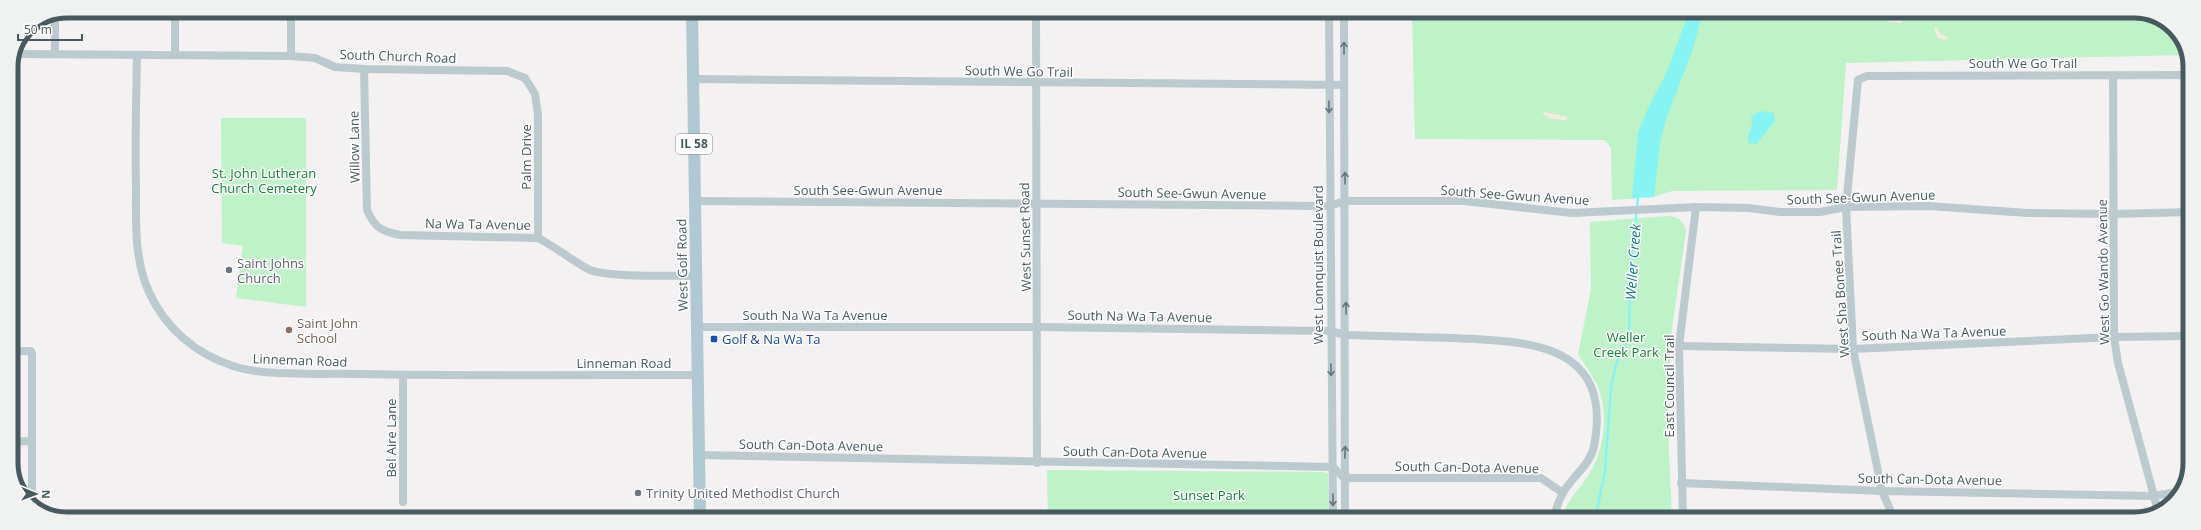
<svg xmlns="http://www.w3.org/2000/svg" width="2201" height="530" font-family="'Open Sans',sans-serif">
<rect width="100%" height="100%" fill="#f3f1f1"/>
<g fill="#bdf3c6">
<path d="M1412,12H2145L2176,30L2186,55L1846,63L1837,190L1672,191L1654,197L1612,200L1611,148L1605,140L1415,139Z"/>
<path d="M221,118H306V307L236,298L243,246L222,243Z"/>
<path d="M1667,216C1678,217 1683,219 1686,231L1671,336L1668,428L1672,519H1561C1567,499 1582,487 1592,469C1605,445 1609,408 1596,383C1591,373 1584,364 1578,354L1591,289L1590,222Z"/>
<path d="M1047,470L1323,472L1328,474L1329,519L1048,518Z"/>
</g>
<g fill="#f5eae1">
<path d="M1891,16L1901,18L1902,23L1888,22L1887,17Z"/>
<path d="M1936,27L1940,33L1948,38L1946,40L1938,38L1934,28Z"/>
<path d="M1545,112L1568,117L1566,120L1551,119L1542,113Z"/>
</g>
<g fill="#86f4f2">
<path d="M1689,12H1703L1692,52L1666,119L1660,144L1654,197L1632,198L1638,132L1649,106L1666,74Z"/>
<path d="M1760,111L1774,113L1775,121L1756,144L1748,143V136L1752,125L1751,117Z"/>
</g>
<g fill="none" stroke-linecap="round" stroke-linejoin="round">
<path stroke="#86f4f2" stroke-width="2.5" d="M1595,519L1605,471L1611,388L1616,364L1629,338L1630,276L1638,196"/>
<g stroke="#bbcacf" stroke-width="8">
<path d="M291,11V56"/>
<path d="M1036,12L1037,463"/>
<path d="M1329,12L1333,519"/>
<path d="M1344,12L1345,519"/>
<path d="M17,54L291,56L315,58L335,67L364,69L507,71L525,78L535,94L538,115V238"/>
<path d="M55,54V16"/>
<path d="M175,54V11"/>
<path d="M137,55C136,99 135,143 136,187C136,223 134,259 149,292C165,328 196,354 233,366C267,377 323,373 360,374C472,376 585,375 697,375"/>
<path d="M364,69L367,210C375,228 381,231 400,235L538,238C556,247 571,260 588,269C605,278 674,275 696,276"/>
<path d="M2113,75L2114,337L2118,363L2158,511"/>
<path d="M693,79L1344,85"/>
<path d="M695,201L1329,206L1345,201H1464L1572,213L1696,207L1749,208L1780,212H1820L1846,207L1929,206L2027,213L2113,214L2190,212"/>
<path d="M697,327H1037L1330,331L1346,335C1382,336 1417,337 1452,338C1527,341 1614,342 1594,446C1590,466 1572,476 1563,493C1558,501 1556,511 1553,519"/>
<path d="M1679,346L1853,349L2114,337L2189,336"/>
<path d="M11,351H31L32,354V504"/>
<path d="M11,442L31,441"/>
<path d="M698,455L1333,467L1344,478H1541L1563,493"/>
<path d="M1681,483L1882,491L2153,496L2178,492"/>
<path d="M403,502V375"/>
<path d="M1683,519L1679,346L1696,207"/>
<path d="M1894,519L1882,491L1853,349L1846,207L1858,80L1867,76L2190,75"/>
</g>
<path stroke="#afc8d2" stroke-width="12" d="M692,11L700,518"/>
</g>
<defs><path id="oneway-shaft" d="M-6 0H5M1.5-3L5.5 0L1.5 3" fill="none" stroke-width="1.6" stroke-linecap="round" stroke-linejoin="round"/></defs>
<g stroke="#64767c">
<use href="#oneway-shaft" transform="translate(1344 48) rotate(-90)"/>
<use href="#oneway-shaft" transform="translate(1329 107) rotate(90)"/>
<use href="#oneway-shaft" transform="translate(1345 178) rotate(-90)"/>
<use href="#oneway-shaft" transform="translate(1346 308) rotate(-91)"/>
<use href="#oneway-shaft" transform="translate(1331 370) rotate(89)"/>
<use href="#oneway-shaft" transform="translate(1345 452) rotate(-89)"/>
<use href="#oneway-shaft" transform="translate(1333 500) rotate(90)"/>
</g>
<g fill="#6b7280" stroke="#fff" stroke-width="1.5">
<circle cx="229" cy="270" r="4"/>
<circle cx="638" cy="493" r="4"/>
</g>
<circle fill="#8d6e63" stroke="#fff" stroke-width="1.5" cx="289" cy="330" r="4"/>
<rect fill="#1a4fb4" stroke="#fff" stroke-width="1.5" x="710" y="335" width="8" height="8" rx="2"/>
<g text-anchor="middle" stroke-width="3" stroke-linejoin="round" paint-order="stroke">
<rect fill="#fff" stroke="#7e8c90" stroke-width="1" x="676" y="134" width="36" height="20" rx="3"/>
<g font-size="12" font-weight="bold" fill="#475a60">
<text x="694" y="148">IL 58</text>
</g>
<g font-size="13" fill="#475a60" stroke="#fff">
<text transform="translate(398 56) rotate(2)" y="5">South Church Road</text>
<text x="2023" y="68">South We Go Trail</text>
<text transform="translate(1019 71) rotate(1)" y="5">South We Go Trail</text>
<text transform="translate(354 147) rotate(-91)" y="5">Willow Lane</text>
<text transform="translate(526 157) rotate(-90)" y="5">Palm Drive</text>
<text x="868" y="195">South See-Gwun Avenue</text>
<text transform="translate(1192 193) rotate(1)" y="5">South See-Gwun Avenue</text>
<text transform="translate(1515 195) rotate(4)" y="5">South See-Gwun Avenue</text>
<text transform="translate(1861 197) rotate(-2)" y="5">South See-Gwun Avenue</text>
<text transform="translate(478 224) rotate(1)" y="5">Na Wa Ta Avenue</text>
<text transform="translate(1025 237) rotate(-91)" y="5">West Sunset Road</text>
<text transform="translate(682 265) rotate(-91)" y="5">West Golf Road</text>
<text transform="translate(1318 265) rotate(-90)" y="5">West Lonnquist Boulevard</text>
<text transform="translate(2103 272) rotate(-91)" y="5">West Go Wando Avenue</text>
<text transform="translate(1840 294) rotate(-94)" y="5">West Sha Bonee Trail</text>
<text x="815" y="320">South Na Wa Ta Avenue</text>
<text transform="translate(1140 316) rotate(1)" y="5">South Na Wa Ta Avenue</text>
<text transform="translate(1934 333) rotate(-2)" y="5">South Na Wa Ta Avenue</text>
<text transform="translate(300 360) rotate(2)" y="5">Linneman Road</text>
<text x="624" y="368">Linneman Road</text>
<text transform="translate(1669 386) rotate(-90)" y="5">East Council Trail</text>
<text transform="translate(391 438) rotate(-90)" y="5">Bel Aire Lane</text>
<text transform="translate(811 445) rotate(1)" y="5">South Can-Dota Avenue</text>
<text transform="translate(1135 452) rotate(1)" y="5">South Can-Dota Avenue</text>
<text transform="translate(1467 467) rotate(1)" y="5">South Can-Dota Avenue</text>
<text transform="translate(1930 479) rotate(1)" y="5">South Can-Dota Avenue</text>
</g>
<g font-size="13" fill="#0f8430" stroke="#fff">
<text x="264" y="178">St. John Lutheran<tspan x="264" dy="15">Church Cemetery</tspan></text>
<text x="1626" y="342">Weller<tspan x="1626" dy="15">Creek Park</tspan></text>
<text x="1209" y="500">Sunset Park</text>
</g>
<g font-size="13" fill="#5b616d" stroke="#fff" text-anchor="start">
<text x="237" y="268">Saint Johns<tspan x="237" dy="15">Church</tspan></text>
<text x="646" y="498">Trinity United Methodist Church</text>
</g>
<g font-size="13" fill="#785e54" stroke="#fff" text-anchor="start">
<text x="297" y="328">Saint John<tspan x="297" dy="15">School</tspan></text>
</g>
<g font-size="13" fill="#164399" stroke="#fff" text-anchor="start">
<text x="722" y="344">Golf &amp; Na Wa Ta</text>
</g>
<g font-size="14" font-style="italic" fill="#067f7e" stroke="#fff">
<text transform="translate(1633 262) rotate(-86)" y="5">Weller Creek</text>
</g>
</g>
<path d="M0 0H2201V530H0ZM67 18H2134A49 49 0 0 1 2183 67V463A49 49 0 0 1 2134 512H67A49 49 0 0 1 18 463V67A49 49 0 0 1 67 18Z" fill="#f0f2f2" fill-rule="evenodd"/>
<path fill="none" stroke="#475a60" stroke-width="5" d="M67 18H2134A49 49 0 0 1 2183 67V463A49 49 0 0 1 2134 512H67A49 49 0 0 1 18 463V67A49 49 0 0 1 67 18Z"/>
<g transform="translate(36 494) rotate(91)" stroke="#ffffff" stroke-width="3" paint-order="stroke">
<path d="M0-3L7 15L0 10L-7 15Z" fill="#475a60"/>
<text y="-6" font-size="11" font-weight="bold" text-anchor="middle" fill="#475a60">N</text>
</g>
<path d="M18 34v6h64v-6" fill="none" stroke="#475a60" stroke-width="2"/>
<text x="24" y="34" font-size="12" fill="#475a60" stroke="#ffffff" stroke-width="3" paint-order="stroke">50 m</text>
</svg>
